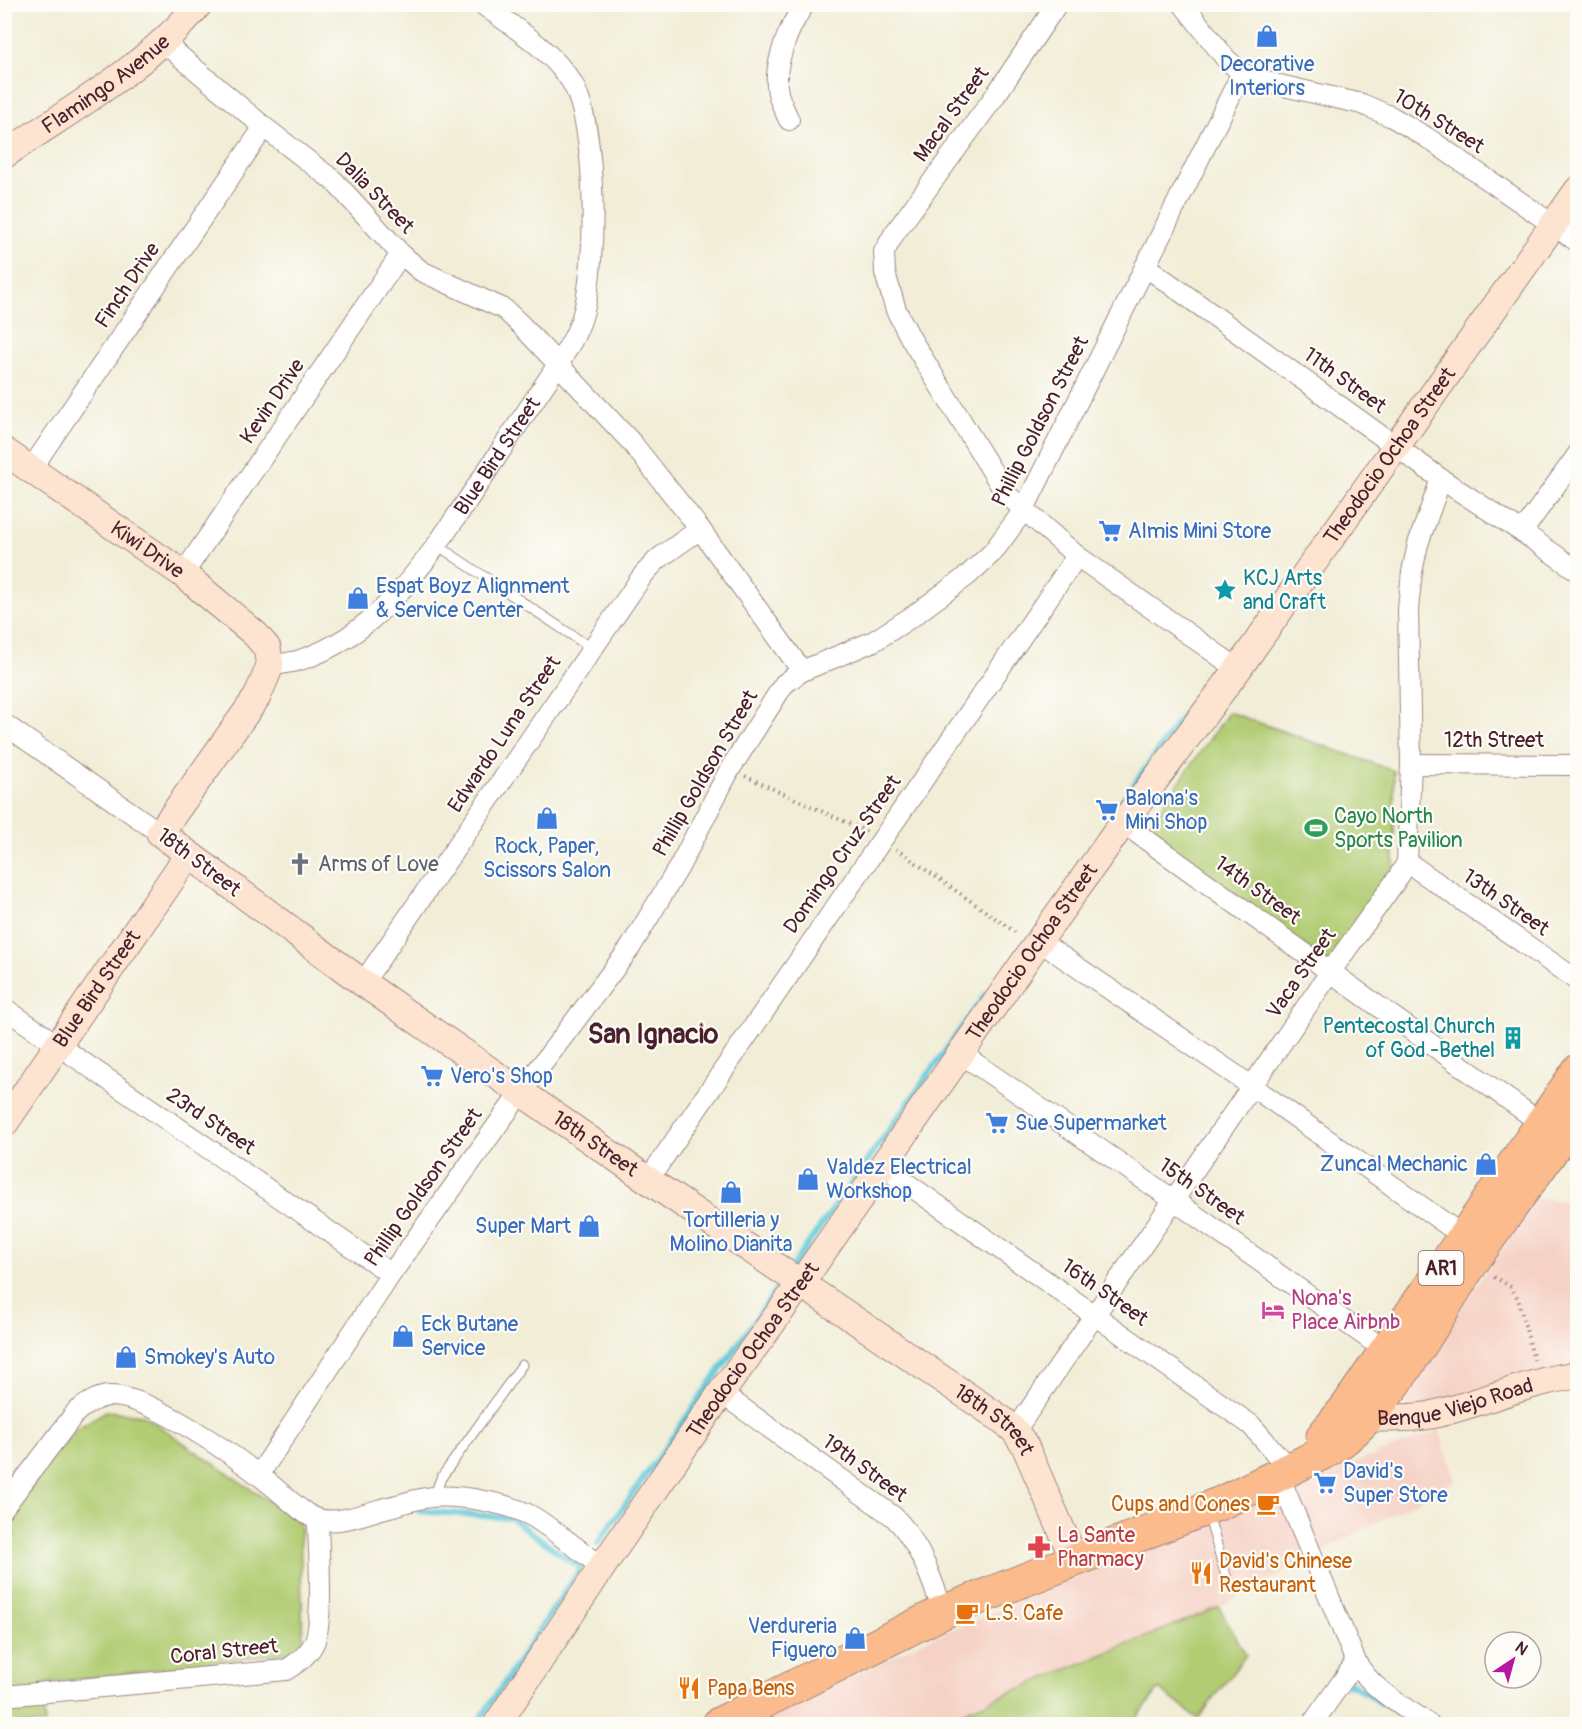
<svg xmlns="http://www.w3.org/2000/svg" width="1582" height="1729" font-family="Pangolin,sans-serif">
<rect width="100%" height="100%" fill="#fdfcf7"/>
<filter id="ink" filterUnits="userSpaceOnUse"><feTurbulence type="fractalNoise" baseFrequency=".0167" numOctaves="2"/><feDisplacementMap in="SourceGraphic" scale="12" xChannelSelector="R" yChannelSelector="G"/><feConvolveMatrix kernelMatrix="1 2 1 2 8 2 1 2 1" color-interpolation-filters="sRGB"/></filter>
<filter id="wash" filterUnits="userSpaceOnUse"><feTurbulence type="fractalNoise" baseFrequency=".008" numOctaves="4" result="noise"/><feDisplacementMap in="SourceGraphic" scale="24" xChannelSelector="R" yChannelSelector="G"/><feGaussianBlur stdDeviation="1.35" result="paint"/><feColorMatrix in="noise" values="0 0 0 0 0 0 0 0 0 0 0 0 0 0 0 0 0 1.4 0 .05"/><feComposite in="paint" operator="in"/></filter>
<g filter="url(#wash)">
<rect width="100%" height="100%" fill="#f1edd7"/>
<g fill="#f6d1c5">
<path d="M1536,1198L1577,1202V1368L1415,1410L1406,1405L1402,1395Z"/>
<path d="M1439,1430L1456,1480L1219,1607L933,1724H755L924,1641L1301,1484Z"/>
</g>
<g fill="#b1cc72" stroke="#7e764e" stroke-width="1.5">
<path d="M1229,712L1394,771V873L1329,963L1144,831Z"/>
<path d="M106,1411L143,1415L300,1523L303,1651L42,1684L45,1724H5V1526L49,1461L76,1429Z"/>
<path d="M1219,1607L1246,1655L1198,1719L1159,1689L1132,1724H933Z"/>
</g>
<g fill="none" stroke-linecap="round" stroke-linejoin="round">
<g stroke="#5fc8da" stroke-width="6">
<path d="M1119,806L1213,673"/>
<path d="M791,1268L985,995"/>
<path d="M419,1511L511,1518L580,1568"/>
<path d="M598,1543L784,1279"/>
<path d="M1349,1685L1350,1682L1384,1705"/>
<path d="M1324,1691L1345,1658"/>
<path d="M1431,1715L1445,1724"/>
<path d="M477,1724L582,1566"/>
</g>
</g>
</g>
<g filter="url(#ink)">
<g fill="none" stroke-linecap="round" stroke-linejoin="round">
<g stroke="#9e8681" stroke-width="11">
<g id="lane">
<path d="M437,545L591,648"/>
<path d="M434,1497L441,1478L522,1365"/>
<path d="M1208,1514L1229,1586"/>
</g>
</g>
<g stroke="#9e8681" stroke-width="22">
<g id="street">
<path d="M1057,4L995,96L894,234L884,252L885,273L896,310L911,339L1006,494L1077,556L1238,669"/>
<path d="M1183,4L1226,59L1242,73L1262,81L1362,104L1392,117L1426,137L1578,242"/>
<path d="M163,42L264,127L334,181L401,254L421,271L504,309L521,325L632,443L700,529L802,671"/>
<path d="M789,120C785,111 780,102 778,93C772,68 789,25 805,4"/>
<path d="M1145,266L1441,479L1522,532L1578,571"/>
<path d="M31,469L264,127"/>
<path d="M1522,532L1578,454"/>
<path d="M183,574L401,254"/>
<path id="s1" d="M270,666C279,664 288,663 297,661C380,636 429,557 475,489C503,447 531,405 559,363C568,348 578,332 583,314C597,265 598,124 571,81C549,48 513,27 482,4"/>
<path d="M4,724L160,833"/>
<path d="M1411,764L1578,765"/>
<path d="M1123,823L1541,1123"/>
<path d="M1407,862L1578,981"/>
<path d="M1039,941L1253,1087L1463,1236"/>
<path d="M363,983L643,575L658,559L700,529"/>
<path d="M4,1008L391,1274"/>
<path d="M960,1053L1175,1201L1385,1350"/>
<path d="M882,1166L1251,1425L1289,1469"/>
<path d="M648,1180L1077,556"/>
<path d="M721,1393L894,1517C919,1542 932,1579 943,1612"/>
<path d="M1015,1431L1331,971L1399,876L1407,862L1411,764L1408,609L1412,572L1418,544L1441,479"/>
<path d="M259,1475L391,1274L521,1092L630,948L679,867L730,769L784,684L802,671L874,641L913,616L967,576L993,552L1023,511L1242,73"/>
<path d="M1276,1476L1285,1490L1356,1662C1373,1691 1403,1706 1429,1724"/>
<path d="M4,1507L76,1412C85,1405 96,1397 108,1396C148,1393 238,1458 270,1484C283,1494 303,1515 318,1519C340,1525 368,1512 389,1507C401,1504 413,1500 425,1498C454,1493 511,1503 535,1518C558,1533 580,1551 602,1567"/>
<path d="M4,1696L286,1670C297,1663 306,1657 313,1645C325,1624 318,1547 318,1519"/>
<path d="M1312,1724L1356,1662"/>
</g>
</g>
<g stroke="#9e8681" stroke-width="29">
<g id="secondary">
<path id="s2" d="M4,155C71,109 147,67 199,4"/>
<path id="s3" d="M4,451L183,574L255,634L267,648L270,666L257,697L160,833L363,983L648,1180L1004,1421L1015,1431L1025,1446L1075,1561"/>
<path id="s4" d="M4,1124L180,867L189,856"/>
<path id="s5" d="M1367,1418C1388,1418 1410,1419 1431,1415C1480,1404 1528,1381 1578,1375"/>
<path id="s6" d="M497,1724L602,1567L721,1393L801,1283L1039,941L1123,823L1238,669L1578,190"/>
</g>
</g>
<g stroke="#9e8681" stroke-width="35">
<g id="highway">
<path d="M1323,1436L1347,1407L1578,1071"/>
<path d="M719,1724L943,1612L1223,1502L1331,1449C1387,1412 1429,1329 1465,1273C1501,1219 1541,1167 1578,1113"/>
</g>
</g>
<g stroke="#9e8681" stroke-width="4" stroke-dasharray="1.5 4.5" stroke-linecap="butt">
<path d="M745,776L867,832"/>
<path d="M896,849L1018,934"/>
<path d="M1494,1277L1511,1287L1518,1299L1534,1360"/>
</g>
<use href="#lane" stroke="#fff" stroke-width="9"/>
<use href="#street" stroke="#fff" stroke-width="20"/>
<use href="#secondary" stroke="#fde4d1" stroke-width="27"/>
<use href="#highway" stroke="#fbbb8c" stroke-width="33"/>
</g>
</g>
<defs>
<g id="shop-bare" transform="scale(1.8)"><path d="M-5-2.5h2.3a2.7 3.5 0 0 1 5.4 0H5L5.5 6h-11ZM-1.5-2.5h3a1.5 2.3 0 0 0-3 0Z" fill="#3f7fe0" stroke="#fdfcf7" stroke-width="2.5" paint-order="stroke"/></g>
<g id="supermarket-bare" transform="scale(1.8)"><path d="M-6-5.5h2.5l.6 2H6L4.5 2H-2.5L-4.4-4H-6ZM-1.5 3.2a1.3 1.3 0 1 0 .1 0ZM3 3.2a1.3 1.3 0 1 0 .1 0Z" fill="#3f7fe0" stroke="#fdfcf7" stroke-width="2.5" paint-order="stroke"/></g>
<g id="sight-bare" transform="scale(1.8)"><path d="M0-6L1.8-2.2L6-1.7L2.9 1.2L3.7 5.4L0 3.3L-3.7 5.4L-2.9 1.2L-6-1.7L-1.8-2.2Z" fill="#0f9aa8" stroke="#fdfcf7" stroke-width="2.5" paint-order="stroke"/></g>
<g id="stadium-bare" transform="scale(1.8)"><path d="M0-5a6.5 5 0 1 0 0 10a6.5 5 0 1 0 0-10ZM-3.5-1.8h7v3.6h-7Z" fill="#2e9e5b" stroke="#fdfcf7" stroke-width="2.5" paint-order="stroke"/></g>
<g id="church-bare" transform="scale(1.8)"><path d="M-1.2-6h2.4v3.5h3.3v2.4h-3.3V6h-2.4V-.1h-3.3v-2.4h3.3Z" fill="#6b7280" stroke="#fdfcf7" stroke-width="2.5" paint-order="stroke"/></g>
<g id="building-bare" transform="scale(1.8)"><path d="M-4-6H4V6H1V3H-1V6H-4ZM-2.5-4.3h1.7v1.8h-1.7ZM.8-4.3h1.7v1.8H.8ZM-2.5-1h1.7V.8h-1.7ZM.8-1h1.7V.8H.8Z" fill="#0f9aa8" stroke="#fdfcf7" stroke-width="2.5" paint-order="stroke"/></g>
<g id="hotel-bare" transform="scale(1.8)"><path d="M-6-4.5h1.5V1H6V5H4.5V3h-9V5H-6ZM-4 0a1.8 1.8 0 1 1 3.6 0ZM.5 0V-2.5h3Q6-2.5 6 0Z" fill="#d1479c" stroke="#fdfcf7" stroke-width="2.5" paint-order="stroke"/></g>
<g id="cafe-bare" transform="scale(1.8)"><path d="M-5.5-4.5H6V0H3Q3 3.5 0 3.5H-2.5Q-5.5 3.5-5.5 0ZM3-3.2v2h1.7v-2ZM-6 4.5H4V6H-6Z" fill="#e8710a" stroke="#fdfcf7" stroke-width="2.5" paint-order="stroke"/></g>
<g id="pharmacy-bare" transform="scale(1.8)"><path d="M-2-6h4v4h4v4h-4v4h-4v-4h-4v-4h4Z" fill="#e0444e" stroke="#fdfcf7" stroke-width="2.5" paint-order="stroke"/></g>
<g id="restaurant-bare" transform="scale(1.8)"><path d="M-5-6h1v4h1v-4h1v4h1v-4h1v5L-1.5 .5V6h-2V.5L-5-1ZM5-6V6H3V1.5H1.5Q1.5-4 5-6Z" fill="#e8710a" stroke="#fdfcf7" stroke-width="2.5" paint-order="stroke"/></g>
</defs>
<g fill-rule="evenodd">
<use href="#shop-bare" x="1267" y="36"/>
<use href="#supermarket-bare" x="1110" y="531"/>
<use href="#sight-bare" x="1225" y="590"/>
<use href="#shop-bare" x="358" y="598"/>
<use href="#supermarket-bare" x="1107" y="810"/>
<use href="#shop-bare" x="547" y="818"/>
<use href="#stadium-bare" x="1316" y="828"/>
<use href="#church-bare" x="300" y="864"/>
<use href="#building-bare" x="1513" y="1038"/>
<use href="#supermarket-bare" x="432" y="1076"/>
<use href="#supermarket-bare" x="997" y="1123"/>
<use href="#shop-bare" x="1486" y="1164"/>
<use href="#shop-bare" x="808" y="1179"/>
<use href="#shop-bare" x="731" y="1192"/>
<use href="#shop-bare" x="589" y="1226"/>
<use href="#hotel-bare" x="1273" y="1310"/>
<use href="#shop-bare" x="403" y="1336"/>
<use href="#shop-bare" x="126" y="1357"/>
<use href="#supermarket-bare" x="1325" y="1483"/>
<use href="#cafe-bare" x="1268" y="1504"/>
<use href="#pharmacy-bare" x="1039" y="1547"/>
<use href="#restaurant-bare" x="1201" y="1573"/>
<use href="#cafe-bare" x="967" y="1613"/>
<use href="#shop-bare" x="855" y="1638"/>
<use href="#restaurant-bare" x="689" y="1688"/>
</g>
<g text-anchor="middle" stroke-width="4.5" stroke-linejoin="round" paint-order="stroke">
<rect fill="#fdfcf7" stroke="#806168" stroke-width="1.5" x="1418.5" y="1251" width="45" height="34" rx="4.5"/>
<g font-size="20" font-weight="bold" fill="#4a1f2b">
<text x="1441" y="1275">AR1</text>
</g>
<g font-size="21" fill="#366cbe" stroke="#fdfcf7" text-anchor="start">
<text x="1267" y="71" text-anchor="middle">Decorative<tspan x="1267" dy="24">Interiors</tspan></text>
<text x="1128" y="538">Almis Mini Store</text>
<text x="376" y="593">Espat Boyz Alignment<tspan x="376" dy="24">&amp; Service Center</tspan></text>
<text x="1125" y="805">Balona's<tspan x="1125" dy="24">Mini Shop</tspan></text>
<text x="547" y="853" text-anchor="middle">Rock, Paper,<tspan x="547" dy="24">Scissors Salon</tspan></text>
<text x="450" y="1083">Vero's Shop</text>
<text x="1015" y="1130">Sue Supermarket</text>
<text x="1468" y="1171" text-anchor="end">Zuncal Mechanic</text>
<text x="826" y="1174">Valdez Electrical<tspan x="826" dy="24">Workshop</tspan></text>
<text x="731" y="1227" text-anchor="middle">Tortilleria y<tspan x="731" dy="24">Molino Dianita</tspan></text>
<text x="571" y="1233" text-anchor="end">Super Mart</text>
<text x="421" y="1331">Eck Butane<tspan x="421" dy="24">Service</tspan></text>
<text x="144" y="1364">Smokey's Auto</text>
<text x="1343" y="1478">David's<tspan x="1343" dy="24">Super Store</tspan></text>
<text x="837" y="1633" text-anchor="end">Verdureria<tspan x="837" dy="24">Figuero</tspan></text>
</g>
<g font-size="21" fill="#4a1f2b" stroke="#fdfcf7">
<text dy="7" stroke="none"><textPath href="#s2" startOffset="124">Flamingo Avenue</textPath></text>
<text transform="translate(951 114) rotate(-54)" y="7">Macal Street</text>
<text transform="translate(1439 121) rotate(32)" y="7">10th Street</text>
<text transform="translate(375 193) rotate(46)" y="7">Dalia Street</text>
<text transform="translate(127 285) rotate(-56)" y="7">Finch Drive</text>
<text transform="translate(1345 380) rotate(36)" y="7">11th Street</text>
<text transform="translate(272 401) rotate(-56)" y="7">Kevin Drive</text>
<text transform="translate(1040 421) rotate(-63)" y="7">Phillip Goldson Street</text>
<text dy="7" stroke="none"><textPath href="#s1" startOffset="320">Blue Bird Street</textPath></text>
<text dy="7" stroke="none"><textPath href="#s6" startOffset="1551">Theodocio Ochoa Street</textPath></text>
<text dy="7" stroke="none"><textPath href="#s3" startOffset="174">Kiwi Drive</textPath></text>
<text transform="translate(504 734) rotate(-56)" y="7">Edwardo Luna Street</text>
<text x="1494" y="747">12th Street</text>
<text transform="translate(705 773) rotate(-60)" y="7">Phillip Goldson Street</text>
<text transform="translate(842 854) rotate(-55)" y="7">Domingo Cruz Street</text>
<text transform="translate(199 862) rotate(37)" y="7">18th Street</text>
<text transform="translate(1258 890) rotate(36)" y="7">14th Street</text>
<text transform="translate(1506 902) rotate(35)" y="7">13th Street</text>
<text dy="7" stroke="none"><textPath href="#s6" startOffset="939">Theodocio Ochoa Street</textPath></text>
<text transform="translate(1301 973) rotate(-55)" y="7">Vaca Street</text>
<text dy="7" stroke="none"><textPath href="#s4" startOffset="164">Blue Bird Street</textPath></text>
<text transform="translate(211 1121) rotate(34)" y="7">23rd Street</text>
<text dy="7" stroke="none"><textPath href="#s3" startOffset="1083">18th Street</textPath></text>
<text transform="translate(423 1187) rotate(-55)" y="7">Phillip Goldson Street</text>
<text transform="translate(1202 1191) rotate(35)" y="7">15th Street</text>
<text transform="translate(1105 1292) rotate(35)" y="7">16th Street</text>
<text dy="7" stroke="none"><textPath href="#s6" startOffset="453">Theodocio Ochoa Street</textPath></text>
<text dy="7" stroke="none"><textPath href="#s5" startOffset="90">Benque Viejo Road</textPath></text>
<text dy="7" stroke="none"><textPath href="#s3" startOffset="1569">18th Street</textPath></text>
<text transform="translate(865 1468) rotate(36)" y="7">19th Street</text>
<text transform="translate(224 1651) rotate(-6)" y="7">Coral Street</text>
</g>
<g font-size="21" fill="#0d838f" stroke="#fdfcf7" text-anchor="start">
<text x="1243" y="585">KCJ Arts<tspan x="1243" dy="24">and Craft</tspan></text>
<text x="1495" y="1033" text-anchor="end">Pentecostal Church<tspan x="1495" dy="24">of God -Bethel</tspan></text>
</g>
<g font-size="21" fill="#27864d" stroke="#fdfcf7" text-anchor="start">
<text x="1334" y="823">Cayo North<tspan x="1334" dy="24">Sports Pavilion</tspan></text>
</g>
<g font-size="21" fill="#5b616d" stroke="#fdfcf7" text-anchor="start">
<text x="318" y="871">Arms of Love</text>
</g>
<g font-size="21" fill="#b23c85" stroke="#fdfcf7" text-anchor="start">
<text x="1291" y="1305">Nona's<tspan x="1291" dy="24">Place Airbnb</tspan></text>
</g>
<g font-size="21" fill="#c56008" stroke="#fdfcf7" text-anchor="start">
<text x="1250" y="1511" text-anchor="end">Cups and Cones</text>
<text x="1219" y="1568">David's Chinese<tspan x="1219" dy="24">Restaurant</tspan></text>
<text x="985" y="1620">L.S. Cafe</text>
<text x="707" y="1695">Papa Bens</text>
</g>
<g font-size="21" fill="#be3a42" stroke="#fdfcf7" text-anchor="start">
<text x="1057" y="1542">La Sante<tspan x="1057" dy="24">Pharmacy</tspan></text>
</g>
<g font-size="27" font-weight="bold" fill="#4a1f2b" stroke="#fdfcf7">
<text x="653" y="1043">San Ignacio</text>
</g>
</g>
<rect width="1582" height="1729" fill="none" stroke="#fdfcf7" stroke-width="24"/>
<g transform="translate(1513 1660) rotate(36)"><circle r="28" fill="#fdfcf7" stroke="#b5a4a5" stroke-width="1.5"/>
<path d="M0-4.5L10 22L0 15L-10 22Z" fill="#b5179e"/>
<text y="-9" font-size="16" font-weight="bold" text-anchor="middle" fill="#4a1f2b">N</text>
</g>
</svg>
